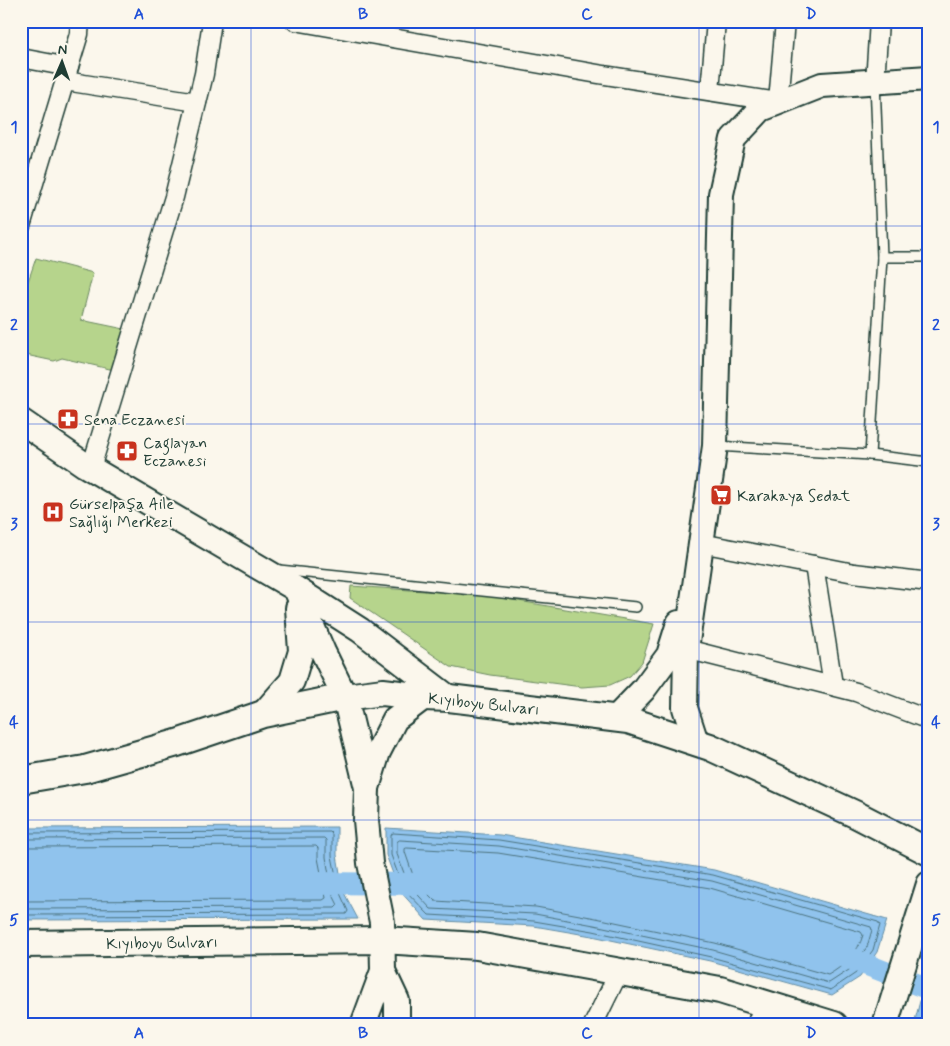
<svg xmlns="http://www.w3.org/2000/svg" width="950" height="1046" font-family="Mynerve,sans-serif">
<rect width="100%" height="100%" fill="#fbf7ec"/>
<filter id="ink" filterUnits="userSpaceOnUse"><feTurbulence type="fractalNoise" baseFrequency=".02" numOctaves="2"/><feDisplacementMap in="SourceGraphic" scale="10" xChannelSelector="R" yChannelSelector="G"/><feConvolveMatrix kernelMatrix="1 2 1 2 8 2 1 2 1" color-interpolation-filters="sRGB"/></filter>
<g filter="url(#ink)">
<g fill="#b6d48c" stroke="#6a8860">
<path d="M36,258L93,273L81,320L134,331L127,373L62,358L54,361L21,354V302Z"/>
<path d="M351,586L483,595L654,624L642,662L630,676L610,685L582,687L490,675L451,667L350,598Z"/>
</g>
<g fill="#90c3ed" stroke="#638da3">
<path d="M337,827V855L343,891L358,919L21,920V828Z"/>
<path d="M386,828L500,835L714,870L887,920L877,952L860,977L832,995L710,961L592,936L534,926L426,920L399,890L386,855Z"/>
<path d="M929,967V1025L914,1024Z"/>
</g>
<g fill="none" stroke-linecap="round" stroke-linejoin="round">
<g stroke="#4c737e" stroke-width="1">
<path d="M21,833L330,832L332,834V856L339,891L348,911L346,914L21,915"/>
<path d="M393,833L499,840L713,875L878,922L880,925L873,950L856,973L831,990L711,957L593,931L534,921L429,915L403,888L391,855V836Z"/>
<path d="M21,839L324,838L326,840V857L332,893L338,905L335,908L21,909"/>
<path d="M400,840L499,846L712,881L871,927L872,930L867,947L852,968L829,983L713,950L594,925L535,914L431,909L408,884L397,854V842Z"/>
<path d="M21,847L316,846L318,848V858L326,898L323,900L21,901"/>
<path d="M407,848L498,853L710,888L861,932L863,935C858,953 844,966 828,975L715,943L596,918L536,907L435,901L415,881L405,852V849Z"/>
</g>
<g stroke="#90c3ed" stroke-width="22">
<path d="M311,883L427,884"/>
<path d="M839,954L929,989"/>
</g>
<g stroke="#1f3d34" stroke-width="12">
<g id="lane">
<path d="M882,257H929"/>
<path d="M716,446L870,455L929,462"/>
<path d="M870,455L882,257L875,82"/>
<path d="M279,570L636,607"/>
</g>
</g>
<g stroke="#1f3d34" stroke-width="21">
<g id="street">
<path d="M295,21L598,74L778,102L785,21"/>
<path d="M21,58L69,67"/>
<path d="M65,81L197,102"/>
<path d="M875,82L879,21"/>
<path d="M710,91L716,21"/>
<path d="M21,226L79,34L80,21"/>
<path d="M91,468L174,197L204,74L212,21"/>
<path d="M701,543L854,573L929,582"/>
<path d="M814,565L833,685"/>
<path d="M686,649L856,692L929,720"/>
<path d="M593,1025L619,972"/>
<path d="M756,1025L764,1004"/>
</g>
</g>
<g stroke="#1f3d34" stroke-width="28">
<g id="secondary">
<path d="M21,421L85,465L296,589L323,652L345,697L367,788L366,820L370,863L382,922L383,971L363,1025"/>
<path d="M296,589L360,630L449,698"/>
<path d="M263,714L292,681L301,651L298,608"/>
<path d="M616,718L643,690L669,655L679,623"/>
<path d="M696,742L685,708L686,649L715,446L721,194L733,139L761,109L822,85L929,78"/>
<path d="M367,788L378,752L395,719L424,697"/>
<path d="M383,971L397,1001V1025"/>
<path d="M885,1025L929,884"/>
</g>
</g>
<g stroke="#1f3d34" stroke-width="30">
<g id="primary">
<path d="M21,780L85,769L177,743L263,714L345,697L383,692L424,697L449,698L628,720L710,747L857,815L929,852"/>
<path d="M21,944L383,940L477,946L720,990L834,1025"/>
</g>
</g>
<use href="#lane" stroke="#fbf7ec" stroke-width="9"/>
<use href="#street" stroke="#fbf7ec" stroke-width="18"/>
<use href="#secondary" stroke="#fbf7ec" stroke-width="24"/>
<use href="#primary" stroke="#fbf7ec" stroke-width="26"/>
</g>
</g>
<path fill="none" stroke="#1d4ed8" stroke-width="1" stroke-opacity="0.55" d="M251,21V1025M475,21V1025M699,21V1025M21,226H929M21,424H929M21,622H929M21,820H929"/>
<defs>
<g id="pharmacy-square" transform="scale(1.125)"><rect x="-9" y="-9" width="18" height="18" rx="4" fill="#c8321e" stroke="#fbf7ec"/><path d="M-2-6h4v4h4v4h-4v4h-4v-4h-4v-4h4Z" fill="#fff"/></g>
<g id="supermarket-square" transform="scale(1.125)"><rect x="-9" y="-9" width="18" height="18" rx="4" fill="#c8321e" stroke="#fbf7ec"/><path d="M-6-5.5h2.5l.6 2H6L4.5 2H-2.5L-4.4-4H-6ZM-1.5 3.2a1.3 1.3 0 1 0 .1 0ZM3 3.2a1.3 1.3 0 1 0 .1 0Z" fill="#fff"/></g>
<g id="hospital-square" transform="scale(1.125)"><rect x="-9" y="-9" width="18" height="18" rx="4" fill="#c8321e" stroke="#fbf7ec"/><path d="M-5-5h3v3.5h4V-5h3V5h-3V1.5h-4V5h-3Z" fill="#fff"/></g>
</defs>
<g fill-rule="evenodd">
<use href="#pharmacy-square" x="68" y="419"/>
<use href="#pharmacy-square" x="127" y="451"/>
<use href="#supermarket-square" x="721" y="495"/>
<use href="#hospital-square" x="53" y="512"/>
</g>
<g text-anchor="middle" stroke-width="4" stroke-linejoin="round" paint-order="stroke">
<g font-size="16" fill="#1f3d34" stroke="#fbf7ec" text-anchor="start">
<text x="84" y="425">Sena Eczanesi</text>
<text x="143" y="448">Caglayan<tspan x="143" dy="18">Eczanesi</tspan></text>
<text x="737" y="501">Karakaya Sedat</text>
<text x="69" y="509">Gürselpaşa Aile<tspan x="69" dy="18">Sağlığı Merkezi</tspan></text>
</g>
<g font-size="16" fill="#1f3d34" stroke="#fbf7ec">
<text transform="translate(484 703) rotate(6)" y="6">Kıyıboyu Bulvarı</text>
<text transform="translate(162 942) rotate(-1)" y="6">Kıyıboyu Bulvarı</text>
</g>
</g>
<rect width="950" height="1046" fill="none" stroke="#fbf7ec" stroke-width="55"/>
<g transform="translate(62 62) rotate(2)" stroke="#fbf7ec" stroke-width="4" paint-order="stroke">
<path d="M0-4L9 19L0 12L-9 19Z" fill="#1f3d34"/>
<text y="-8" font-size="14" font-weight="bold" text-anchor="middle" fill="#1f3d34">N</text>
</g>
<rect x="28" y="28" width="894" height="990" fill="none" stroke="#1d4ed8" stroke-width="2"/>
<g font-size="16" text-anchor="middle" font-weight="bold" fill="#1d4ed8">
<text x="139" y="19">A</text>
<text x="363" y="19">B</text>
<text x="587" y="19">C</text>
<text x="811" y="19">D</text>
<text x="14" y="132">1</text>
<text x="936" y="132">1</text>
<text x="14" y="330">2</text>
<text x="936" y="330">2</text>
<text x="14" y="529">3</text>
<text x="936" y="529">3</text>
<text x="14" y="727">4</text>
<text x="936" y="727">4</text>
<text x="14" y="925">5</text>
<text x="936" y="925">5</text>
<text x="139" y="1038">A</text>
<text x="363" y="1038">B</text>
<text x="587" y="1038">C</text>
<text x="811" y="1038">D</text>
</g>
</svg>
